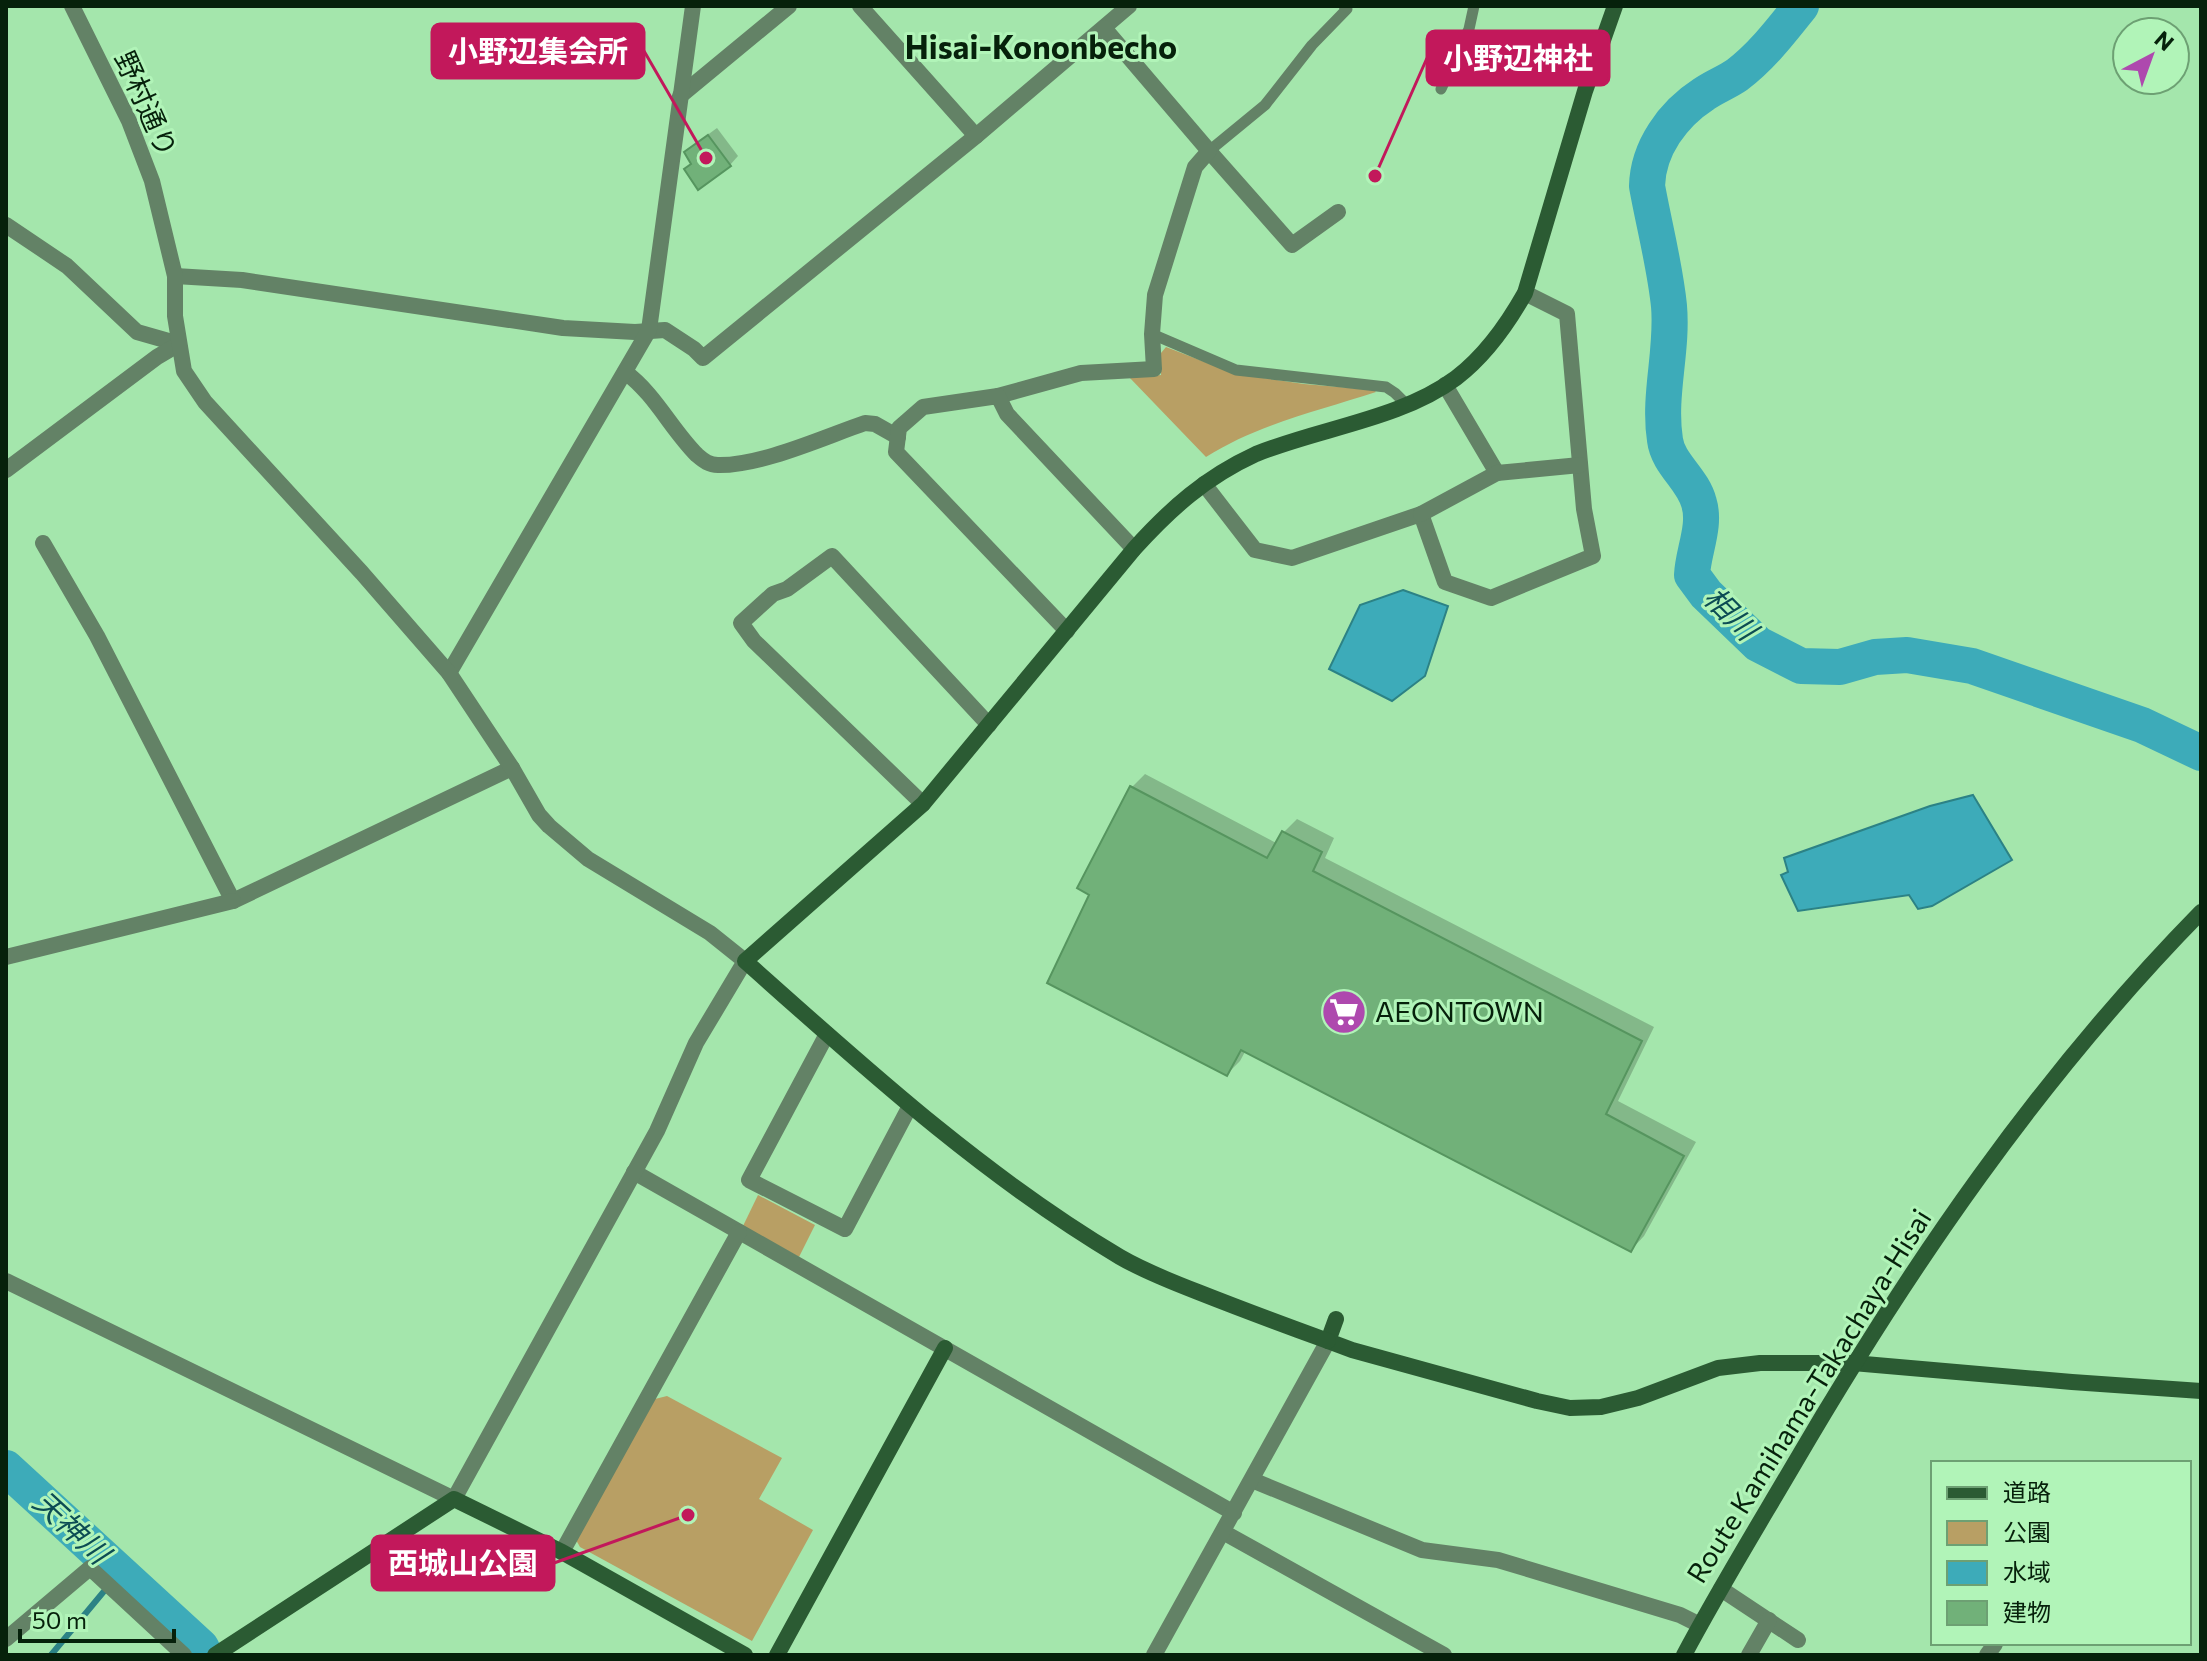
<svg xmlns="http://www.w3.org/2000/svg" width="2207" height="1661" font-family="Commissioner,'Noto Sans JP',sans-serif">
<rect width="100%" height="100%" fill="#a4e6ac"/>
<g fill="#b89f64">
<path d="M1166,347L1236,374L1304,384L1374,390L1376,392C1318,411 1258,424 1206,457L1129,377L1161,375V353Z"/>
<path d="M758,1195L815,1225L799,1257L743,1226Z"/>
<path d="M667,1396L782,1458L759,1499L813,1530L752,1641L580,1547L576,1540L655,1399Z"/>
</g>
<g fill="#3dabb9" stroke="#2c8285" stroke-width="2">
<path d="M1403,590L1448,606L1425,676L1392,701L1329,669L1360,605Z"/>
<path d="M1973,795L2012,860L1932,906L1918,909L1909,895L1798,911L1781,875L1788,872L1784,858L1930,806Z"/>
</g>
<g fill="#0003">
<path d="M717,128L738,156L730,165L695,144Z"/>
<path d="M1145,774L1278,844L1284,832L1297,819L1334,838L1325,858L1654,1027L1618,1101L1696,1142L1644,1236L1631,1250L1246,1050L1240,1061L1227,1074L1092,894L1131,788Z"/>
</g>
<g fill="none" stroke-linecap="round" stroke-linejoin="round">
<path stroke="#2c8285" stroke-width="6" d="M51,1655L120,1572"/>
<g stroke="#3dabb9" stroke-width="36">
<path d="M1801,6C1781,31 1762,56 1737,75C1727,82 1714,87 1704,94C1673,114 1648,148 1647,186C1654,225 1665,266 1669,306C1673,351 1658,395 1665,440C1668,464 1693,479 1699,503C1706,526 1693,552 1692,575L1706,594L1758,644L1801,666L1840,667L1875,657L1907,655L1972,666L2142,725L2201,753"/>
<path d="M6,1468L201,1647L205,1655"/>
</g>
</g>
<g fill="#71b179" stroke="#56955f" stroke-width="2">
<path d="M708,135L731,166L698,190L684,169L691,164L684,152Z"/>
<path d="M1130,786L1267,858L1282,831L1322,852L1313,871L1642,1041L1606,1114L1684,1156L1631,1252L1241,1050L1227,1076L1047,983L1089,895L1077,888Z"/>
</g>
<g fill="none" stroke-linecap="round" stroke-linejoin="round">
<g stroke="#638266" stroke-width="11">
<path d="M1441,89L1469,29L1474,6"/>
<path d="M1209,151L1265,105L1312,45L1347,9L1344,6"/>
<path d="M1152,334L1236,370L1386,387L1395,393L1406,404"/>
</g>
<g stroke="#638266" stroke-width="16">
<path d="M860,6L976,136"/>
<path d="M680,96L789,6"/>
<path d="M1209,151L1292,245L1338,212"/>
<path d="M6,225L67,266L137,332L179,344"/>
<path d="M175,276L242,280L563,328L635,332L665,330L694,349L703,358L976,136L1129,6"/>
<path d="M625,372C655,394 671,429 697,455C704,461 709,465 718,465C761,466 824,437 865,423L875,424L898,437"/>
<path d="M1445,385L1497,473"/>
<path d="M998,396L1081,373L1154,369L1152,334L1155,295L1195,167L1209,151L1104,28"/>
<path d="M6,470L157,357L179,344"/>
<path d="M1204,484L1255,550L1292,558L1421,514L1445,582L1491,598L1593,556L1584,509L1567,314L1525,293"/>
<path d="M1421,514L1497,473L1580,465"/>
<path d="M43,543L97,636L233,901L512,768"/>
<path d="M1067,631L896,452L899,428L923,407L998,396L1007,414L1134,549"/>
<path d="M449,673L649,330L693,6"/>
<path d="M923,804L754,641L741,623L773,594L787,589L832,556L989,725"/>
<path d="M6,957L233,901"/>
<path d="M827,1034L749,1180L845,1229L910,1106"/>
<path d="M634,1172L1234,1513"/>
<path d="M6,1281L454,1499L657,1131L696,1043L745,961L710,933L588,859L549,826L539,815L512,768L449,673L362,573L205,402L184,371L175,316V276L152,181L129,121L72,6"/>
<path d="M1252,1480L1422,1550L1498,1560L1680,1615L1700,1625"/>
<path d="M1223,1532L1444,1655"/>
<path d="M562,1552L739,1232"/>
<path d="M1721,1589L1798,1640"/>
<path d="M6,1639L90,1568L184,1655"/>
<path d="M1154,1655L1328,1341"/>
<path d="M1749,1655L1769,1620"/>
<path d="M1987,1655L1995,1644"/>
</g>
<g stroke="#2b5b33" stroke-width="16">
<path d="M1336,1319L1328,1341L1352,1350L1537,1401L1570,1408L1601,1407L1638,1398L1718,1368L1760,1363H1853L2072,1382L2201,1391"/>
<path d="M1328,1341C1284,1325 1241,1309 1198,1292C1172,1282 1144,1271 1120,1257C982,1175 864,1067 745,961L923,804L1134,549C1171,508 1206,477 1256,454C1320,428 1401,419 1456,378C1485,356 1507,325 1525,293L1585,91L1615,6"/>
<path d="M215,1655L454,1499L562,1552L745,1655"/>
<path d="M777,1655L945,1348"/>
<path d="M1684,1655C1718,1591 1756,1529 1793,1466C1909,1267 2039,1077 2201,912"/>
</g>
</g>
<defs>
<g id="supermarket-disc" transform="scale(2.3)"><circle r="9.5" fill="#ae49ae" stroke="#b1f4b8"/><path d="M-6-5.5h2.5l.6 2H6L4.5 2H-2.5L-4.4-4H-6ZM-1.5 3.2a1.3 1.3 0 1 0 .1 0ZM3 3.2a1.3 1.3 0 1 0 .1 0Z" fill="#fff"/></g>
</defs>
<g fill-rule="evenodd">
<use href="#supermarket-disc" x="1344" y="1012"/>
</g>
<g text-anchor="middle" stroke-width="6" stroke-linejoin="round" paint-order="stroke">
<g font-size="28" fill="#06210b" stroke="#b1f4b8">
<text transform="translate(146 104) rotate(66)" y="10">野村通り</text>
<text transform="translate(1809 1396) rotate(-58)" y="10">Route Kamihama-Takachaya-Hisai</text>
</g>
<g font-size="28" fill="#06210b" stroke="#b1f4b8" text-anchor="start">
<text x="1375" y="1022">AEONTOWN</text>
</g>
<g font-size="30" font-style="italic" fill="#0c4c54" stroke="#b1f4b8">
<text transform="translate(1730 614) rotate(45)" y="10">相川</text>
<text transform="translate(71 1528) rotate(43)" y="10">天神川</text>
</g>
<g font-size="32" font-weight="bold" fill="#06210b" stroke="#b1f4b8">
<text x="1041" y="59">Hisai-Kononbecho</text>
</g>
</g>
<path fill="none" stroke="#c2185b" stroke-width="3" d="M706 158L644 51M1375 176L1427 58M688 1515L554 1563"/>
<g fill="#c2185b" stroke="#b1f4b8" stroke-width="3">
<circle cx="706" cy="158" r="8"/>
<circle cx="1375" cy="176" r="8"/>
<circle cx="688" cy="1515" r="8"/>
</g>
<g fill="#c2185b" stroke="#c2185b" stroke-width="3">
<rect x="432" y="24" width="212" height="54" rx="8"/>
<rect x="1427" y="31" width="182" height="54" rx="8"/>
<rect x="372" y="1536" width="182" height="54" rx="8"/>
</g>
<g font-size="30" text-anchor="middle" font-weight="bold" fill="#fff">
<text x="538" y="62">小野辺集会所</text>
<text x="1518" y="69">小野辺神社</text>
<text x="463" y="1574">西城山公園</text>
</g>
<rect width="2207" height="1661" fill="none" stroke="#06210b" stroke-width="16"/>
<rect x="1931" y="1461" width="260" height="184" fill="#b1f4b8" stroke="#6da073" stroke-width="2"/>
<rect x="1947" y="1487" width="40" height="12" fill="#2b5b33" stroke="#6da073" stroke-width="2"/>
<text x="2003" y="1501" font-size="24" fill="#06210b">道路</text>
<rect x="1947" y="1521" width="40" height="24" fill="#b89f64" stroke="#6da073" stroke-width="2"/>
<text x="2003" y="1541" font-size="24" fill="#06210b">公園</text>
<rect x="1947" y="1561" width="40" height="24" fill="#3dabb9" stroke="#6da073" stroke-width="2"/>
<text x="2003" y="1581" font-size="24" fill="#06210b">水域</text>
<rect x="1947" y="1601" width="40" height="24" fill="#71b179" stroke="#6da073" stroke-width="2"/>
<text x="2003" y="1621" font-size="24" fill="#06210b">建物</text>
<g transform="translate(2151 56) rotate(41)"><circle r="38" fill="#b1f4b8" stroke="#6da073" stroke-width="2"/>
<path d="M0-6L14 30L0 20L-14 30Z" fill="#ae49ae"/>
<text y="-12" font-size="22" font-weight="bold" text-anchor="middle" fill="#06210b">N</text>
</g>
<path d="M20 1629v12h154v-12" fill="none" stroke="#06210b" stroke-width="4"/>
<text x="32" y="1629" font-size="24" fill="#06210b" stroke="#b1f4b8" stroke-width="6" paint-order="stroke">50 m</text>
</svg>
